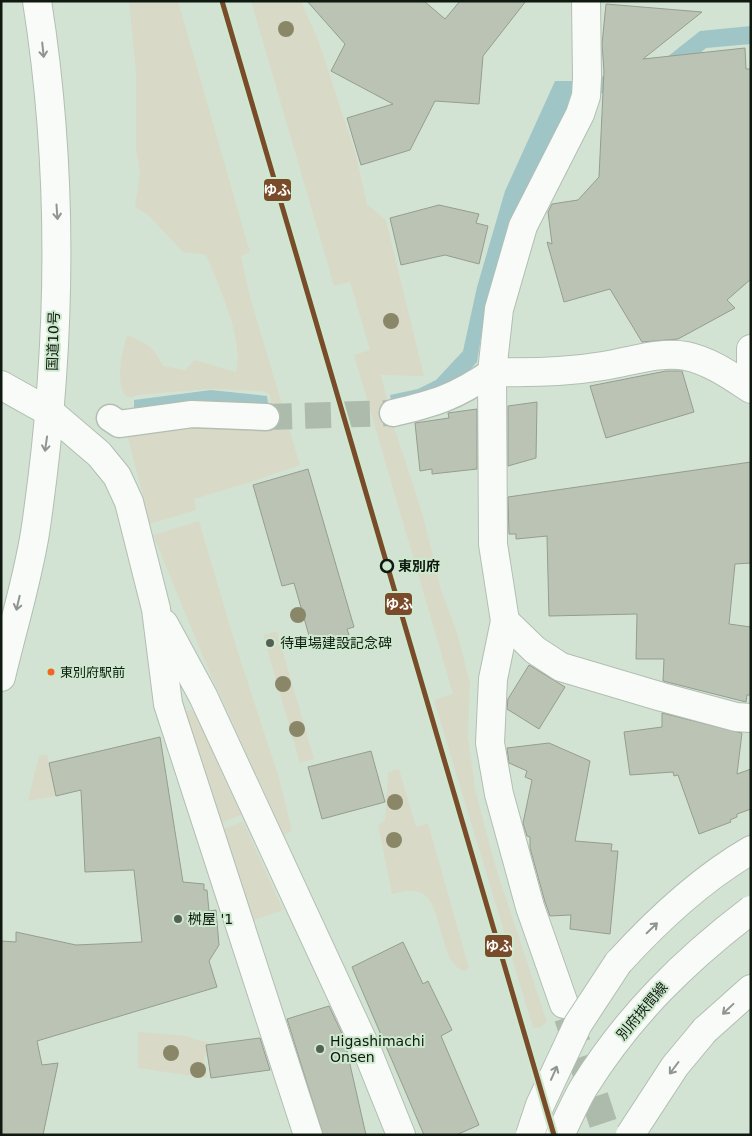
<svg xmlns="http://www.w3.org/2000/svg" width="752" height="1136" font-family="'DejaVu Sans','Noto Sans JP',sans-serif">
<rect width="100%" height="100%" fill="#d3e3d3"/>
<g fill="#d8dac7">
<path d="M129,1H178L250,252L241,256L249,293L300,465L251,482L194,499L196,510L150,524L128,438L130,432L272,412L270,395L263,391L210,389L138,395L132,398L125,396C115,380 122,353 127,335C147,343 154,347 163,366L185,370L195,360L236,372C244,338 219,287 206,255L183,252L147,214L135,207L140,173L136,150V73Z"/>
<path d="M251,1H301L319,42L356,155L367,204L386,220L424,376L381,375L393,424L423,515L441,590L457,632L470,683L468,735L475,789L496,868L547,1022L541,1027L533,1028L434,700L453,694L354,355L370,350L350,282L334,286Z"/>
<path d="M199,521L235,643L279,778L292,831L284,835L211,676L153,535Z"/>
<path d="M277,631L314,759L300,763L263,635Z"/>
<path d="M191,710L195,713L241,815L217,825L182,714L186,711Z"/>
<path d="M47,754L56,796L28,801L39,756Z"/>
<path d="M399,769L416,827L428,823L469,968L464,971C436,962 445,894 415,891C408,890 399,893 392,894L378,825L385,820L388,772Z"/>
<path d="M243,821L283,910L249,922L219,831Z"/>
<path d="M138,1032L187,1036L197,1040L214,1043L216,1053L204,1056L207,1078L138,1068Z"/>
</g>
<g fill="#a0c5c6">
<path d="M751,26V44L706,48L665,83L597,94L491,292L482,331L477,362L458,382L393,408L390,395L418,389L436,380L463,351L477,287L505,191L555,81H576L630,72L657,65L700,31Z"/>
<path d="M211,390L267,396L269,411L134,413V400Z"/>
</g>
<g fill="#bbc3b5" stroke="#959d8f">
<path d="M307,1H424L445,19L460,1H526L483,56L479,104L435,101L410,150L361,165L347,118L393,104L331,71L345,44Z"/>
<path d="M606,4L702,12L643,59L745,48L746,69H751V279L727,300L735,308L678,339L642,342L610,289L564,302L547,242L552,244L548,212L552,204L578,200L599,177L604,71L602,44Z"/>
<path d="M439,205L479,214L476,223L488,226L479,264L445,255L401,265L390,218Z"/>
<path d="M666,371H682L694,412L606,438L590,386Z"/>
<path d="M537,402L536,458L508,466V406Z"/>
<path d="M477,409V469L432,474V469L420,471L415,423L449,418L448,413Z"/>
<path d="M751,462V563L735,564L729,624L751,627V695H747L746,702L663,681L664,659H636L637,614L549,616L547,536L516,539V534H509L508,497Z"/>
<path d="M308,469L354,627L347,629L349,635L312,646L294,583L282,586L253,485Z"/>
<path d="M529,665L565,687L539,729L507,709L508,699Z"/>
<path d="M662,713L742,733L737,774L751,769V809L737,814V817L730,820L731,822L699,834L678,775L674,776L673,772L630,775L624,732L662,727Z"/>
<path d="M160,737L183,882L204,884V890H207L209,911L216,910L219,945L209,961L217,987L37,1041L42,1065L58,1063L43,1135H1V941L16,942V932L76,945L142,942L134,870L85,872L81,790L56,796L49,763Z"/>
<path d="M549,743L590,761L575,841L612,844L611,851H618L610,934L570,929L571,915L550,916L545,902L530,848V837L527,836L523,823L532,780L525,777L527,771L509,763L507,748Z"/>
<path d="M371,751L385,802L322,819L308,767Z"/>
<path d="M403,942L423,984L428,981L452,1030L441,1036L479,1125L456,1135H424L352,967Z"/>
<path d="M329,1006L344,1038L366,1135H323L287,1019Z"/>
<path d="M260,1038L270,1070L211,1078L206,1045Z"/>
</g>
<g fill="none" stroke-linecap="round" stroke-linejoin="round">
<path stroke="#acbbac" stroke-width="26" stroke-dasharray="26 13" stroke-linecap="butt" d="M266,417L393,413"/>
<path stroke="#acbbac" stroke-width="28" stroke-dasharray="28 14" stroke-linecap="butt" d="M568,1017L607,1135"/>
<g stroke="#b2beb2" stroke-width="29">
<g id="pedestrian">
<path d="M393,413C436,403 455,397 492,372"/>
<path d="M110,418L119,424L192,414L266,417"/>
</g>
</g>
<g stroke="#b2beb2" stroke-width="30">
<g id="minor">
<path d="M586,1L587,78L586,96L580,114L523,226L499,309L492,372L493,544L505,621L535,650L561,667L662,697L736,717L751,718"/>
<path d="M751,349V381"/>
<path d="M492,372C529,373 567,372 603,366C630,362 659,351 686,356C710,361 731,376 751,389"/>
<path d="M1,385L51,413L99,454L117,476L129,502L156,609L168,704L308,1135"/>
<path d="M505,621L493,679L490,743L499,794L530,907L564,1004"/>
<path d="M164,624L203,696L366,1048L401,1135"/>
</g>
</g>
<g stroke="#b2beb2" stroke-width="30">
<g id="primary">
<path d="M618,963C657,920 701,879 751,850"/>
<path d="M705,1030L751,989"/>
</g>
</g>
<g stroke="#b2beb2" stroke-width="30">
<path id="trunk" d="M1,677C12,630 27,582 35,533C61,358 65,177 37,1"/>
</g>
<use href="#pedestrian" stroke="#f8fbf8" stroke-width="26"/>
<use href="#minor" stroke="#f8fbf8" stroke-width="28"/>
<use href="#primary" stroke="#f8fbf8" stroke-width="28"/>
<use href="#trunk" stroke="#f8fbf8" stroke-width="28"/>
<g stroke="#b2beb2" stroke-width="30" stroke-linecap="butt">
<g id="primary-bridge">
<path d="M530,1135L540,1105L578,1024L618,963"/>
<path d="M560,1135C568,1119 575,1102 584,1087C629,1015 684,961 751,910"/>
<path d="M630,1135L675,1066L705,1030"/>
</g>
</g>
<use href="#primary-bridge" stroke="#f8fbf8" stroke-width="28"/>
<g stroke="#cde9cd" stroke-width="9">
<path id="rail-1" d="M222,1L554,1135"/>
</g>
<use href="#rail-1" stroke="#7a4b2a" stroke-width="5"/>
</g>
<g fill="#8a8768">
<circle cx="286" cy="29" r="8"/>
<circle cx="391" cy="321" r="8"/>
<circle cx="298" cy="615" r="8"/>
<circle cx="283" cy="684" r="8"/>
<circle cx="297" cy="729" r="8"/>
<circle cx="395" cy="802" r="8"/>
<circle cx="394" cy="840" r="8"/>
<circle cx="171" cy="1053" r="8"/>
<circle cx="198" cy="1070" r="8"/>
</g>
<defs><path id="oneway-shaft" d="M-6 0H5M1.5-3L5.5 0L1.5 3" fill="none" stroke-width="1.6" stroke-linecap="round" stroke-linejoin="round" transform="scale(1.25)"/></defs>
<g stroke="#8f9590">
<use href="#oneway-shaft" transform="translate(43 50) rotate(84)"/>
<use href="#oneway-shaft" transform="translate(57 212) rotate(86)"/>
<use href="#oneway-shaft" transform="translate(46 444) rotate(98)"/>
<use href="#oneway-shaft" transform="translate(18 603) rotate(103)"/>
<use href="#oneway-shaft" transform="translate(652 928) rotate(-44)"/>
<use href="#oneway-shaft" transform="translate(728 1009) rotate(137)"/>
<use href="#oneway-shaft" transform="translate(674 1068) rotate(127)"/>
<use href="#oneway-shaft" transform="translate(554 1073) rotate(-66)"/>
</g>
<circle fill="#cde9cd" stroke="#0f1910" stroke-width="2.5" cx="387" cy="566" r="6"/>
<g fill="#546054" stroke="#cde9cd" stroke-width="2">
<circle cx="270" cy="643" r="5"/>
<circle cx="178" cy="919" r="5"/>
<circle cx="320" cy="1049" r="5"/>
</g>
<circle fill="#f26522" stroke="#cde9cd" stroke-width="2" cx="51" cy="672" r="4.5"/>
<g text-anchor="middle" stroke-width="4" stroke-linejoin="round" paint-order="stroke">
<g font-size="13" fill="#0f1910" stroke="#cde9cd" text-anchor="start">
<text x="60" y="677">東別府駅前</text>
</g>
<g font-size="14" fill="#0f1910" stroke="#cde9cd">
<text transform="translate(53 341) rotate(-88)" y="5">国道10号</text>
<text transform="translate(642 1011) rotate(-50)" y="5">別府挾間線</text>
</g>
<g font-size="14" font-weight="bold" fill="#0f1910" stroke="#cde9cd" text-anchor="start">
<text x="398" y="571">東別府</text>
</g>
<g font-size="14" fill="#0f1910" stroke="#cde9cd" text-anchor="start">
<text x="280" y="648">待車場建設記念碑</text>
<text x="188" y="924">桝屋 '1</text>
<text x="330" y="1046">Higashimachi<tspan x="330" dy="16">Onsen</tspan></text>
</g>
</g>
<g stroke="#cde9cd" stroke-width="2">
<rect x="263" y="178" width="29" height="24" rx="5" fill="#7a4b2a"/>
<rect x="384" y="592" width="29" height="24" rx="5" fill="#7a4b2a"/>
<rect x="484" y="934" width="29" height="24" rx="5" fill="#7a4b2a"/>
</g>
<g font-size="14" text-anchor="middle" font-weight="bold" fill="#fff">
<text x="277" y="195">ゆふ</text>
<text x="399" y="609">ゆふ</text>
<text x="499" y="951">ゆふ</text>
</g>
<rect width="752" height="1136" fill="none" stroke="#0f1910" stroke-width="5"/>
</svg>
